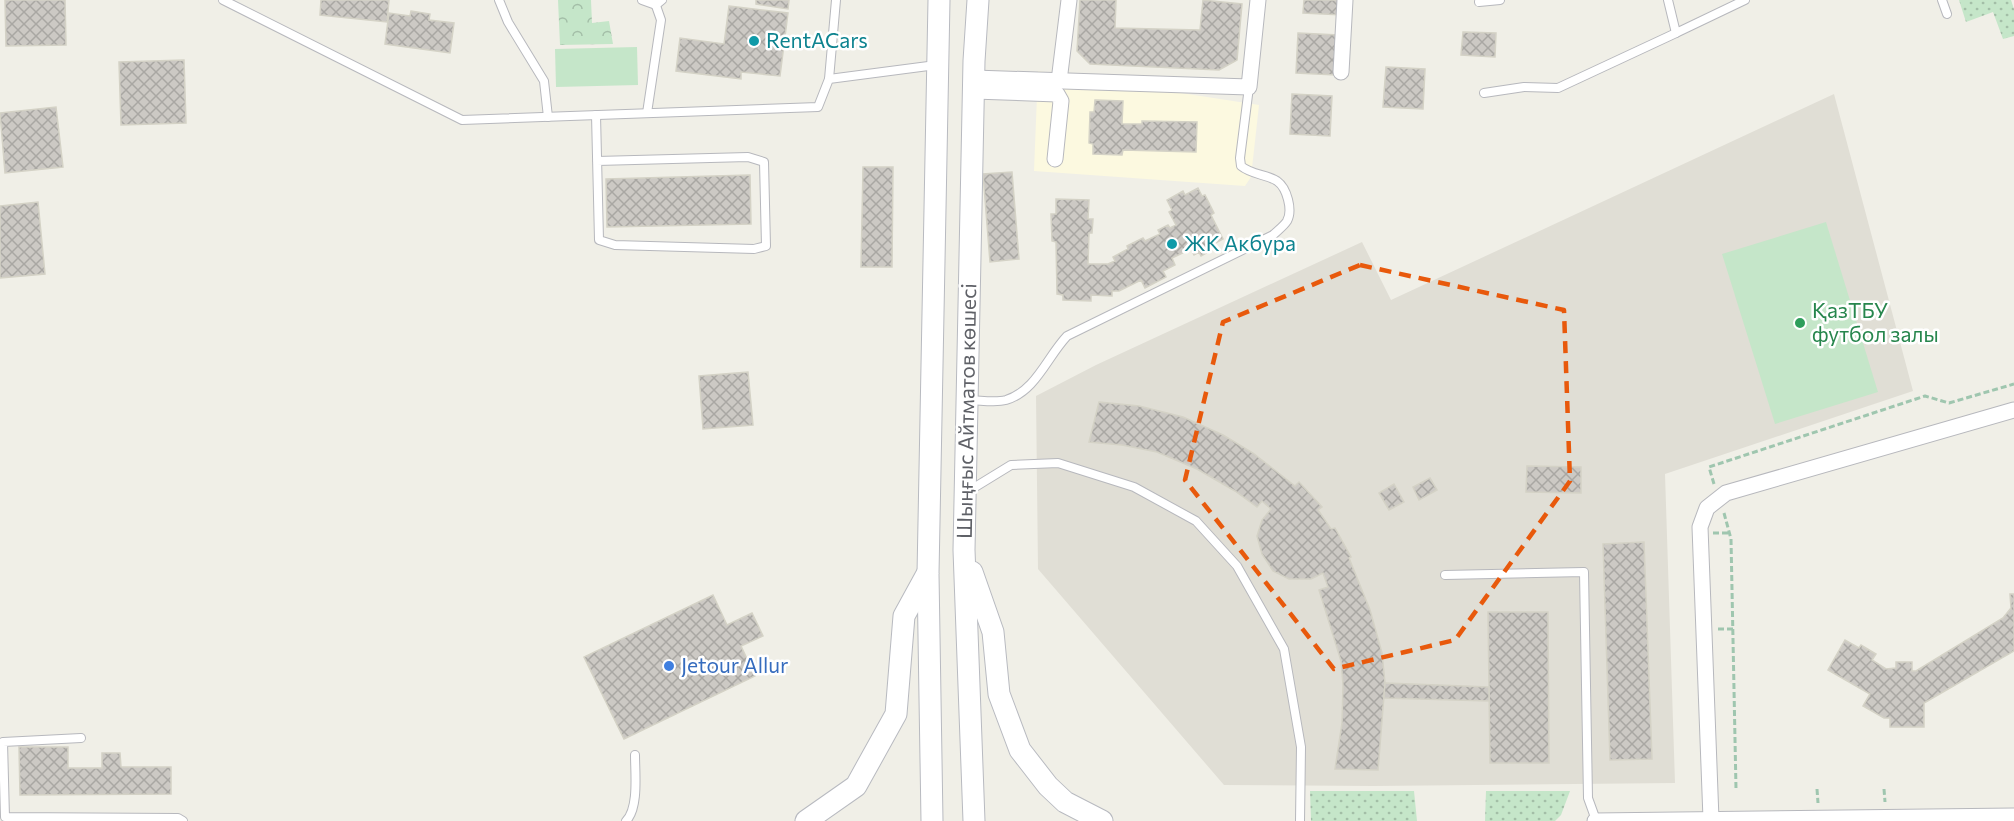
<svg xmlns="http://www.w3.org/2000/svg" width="2014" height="821" font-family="Commissioner,sans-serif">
<defs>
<pattern id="grass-dots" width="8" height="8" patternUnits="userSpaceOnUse" patternTransform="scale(1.5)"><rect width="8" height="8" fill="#c5e6c9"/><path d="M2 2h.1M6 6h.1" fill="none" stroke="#a3bea7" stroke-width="1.8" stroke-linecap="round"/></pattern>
<pattern id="forest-crowns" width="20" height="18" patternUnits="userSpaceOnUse" patternTransform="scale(1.5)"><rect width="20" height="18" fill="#c5e6c9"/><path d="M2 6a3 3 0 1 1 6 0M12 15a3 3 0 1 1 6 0" fill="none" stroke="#a3bea7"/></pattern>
<pattern id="building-cross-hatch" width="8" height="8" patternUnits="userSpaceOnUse" patternTransform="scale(1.5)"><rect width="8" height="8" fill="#ccc9c4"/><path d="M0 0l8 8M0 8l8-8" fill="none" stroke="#a9a7a3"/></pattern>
</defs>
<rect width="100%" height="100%" fill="#f0efe7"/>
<path fill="#fcf9e0" d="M1038,71L1259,105L1251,177L1245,186L1034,171Z"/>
<path fill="#e0ded5" d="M1834,94L1913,391L1665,474L1675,783L1373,786L1224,785L1038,569L1036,396L1096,365L1362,242L1391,300Z"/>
<g fill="url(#grass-dots)">
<path d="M1959,0H2011L2014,9V36L2003,39L1993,12L1966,22Z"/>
<path d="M1310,791H1414L1417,821H1311Z"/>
<path d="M1486,791H1570L1561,815L1555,821H1485Z"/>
</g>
<path fill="url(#forest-crowns)" d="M558,0H591L592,23L609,21L613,44L560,45Z"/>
<g fill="#c5e6c9">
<path d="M637,47L638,85L556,87L555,49Z"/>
<path d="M1826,222L1878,392L1775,424L1722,254Z"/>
</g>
<g fill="url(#building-cross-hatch)" stroke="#d4d2c6" stroke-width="1.5">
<path d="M5,0H65L66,45L6,46Z"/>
<path d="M321,0H389L387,22L320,15Z"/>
<path d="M756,0H789L788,9L756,4Z"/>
<path d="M1080,0H1116L1115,28L1200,30L1203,0L1242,4L1237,60L1219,70L1090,64L1077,51Z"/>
<path d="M1304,0H1344L1343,15L1303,13Z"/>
<path d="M729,6L788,13L780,76L741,72V79L676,71L680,38L724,44Z"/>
<path d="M411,11L430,14L429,20L454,23L450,53L385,44L389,13L410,16Z"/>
<path d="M1463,32L1496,33L1495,57L1461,55Z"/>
<path d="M1298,33L1338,35L1336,75L1296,73Z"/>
<path d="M184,60L186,123L121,125L119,62Z"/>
<path d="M1386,67L1425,69L1423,109L1383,107Z"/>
<path d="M1292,94L1332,96L1330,136L1290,134Z"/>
<path d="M1095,100L1123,101L1122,124H1142V121L1197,122L1196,152L1123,150L1122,155L1093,154V144L1089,143L1090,112H1094Z"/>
<path d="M56,107L63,167L5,173L0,113Z"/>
<path d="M863,167H893L892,267H861Z"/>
<path d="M1012,172L1019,259L990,262L983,174Z"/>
<path d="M750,175L751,224L607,227L606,179Z"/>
<path d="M1198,188L1202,196L1205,195L1214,213L1211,215L1223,239L1208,247L1210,251L1201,256L1199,252L1194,255L1191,249L1172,258L1175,265L1163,271L1166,277L1145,288L1141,280L1119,291H1112V296L1091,295V301L1063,300V295L1057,294L1056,242L1052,241L1051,214H1056V199L1089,200L1088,219H1093L1092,233H1089L1088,264H1108L1115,261L1113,257L1128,249L1127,246L1143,238L1145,241L1160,234L1158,230L1168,225L1170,228L1176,225L1169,212L1172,210L1167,200L1183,191L1185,195Z"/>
<path d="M38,202L45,274L0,278V206Z"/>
<path d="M748,372L753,425L703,429L699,376Z"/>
<path d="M1099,402L1139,406L1183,417L1223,435L1253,453L1295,486L1299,482L1322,507L1318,510L1331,529L1335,528L1351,557L1349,558L1370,610L1382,653L1385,683L1378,770L1335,769L1342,723L1343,685L1341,661L1319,590L1328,587L1323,573L1311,579H1289L1273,571L1262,554L1257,536L1262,520L1271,509L1262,501L1257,507L1235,491L1197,469L1157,452L1122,445L1089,442Z"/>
<path d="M1527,466L1581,467V493L1526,492Z"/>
<path d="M1430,478L1437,490L1419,500L1413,487Z"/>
<path d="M1394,484L1404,502L1389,510L1379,493Z"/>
<path d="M1644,542L1652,759L1610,760L1603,544Z"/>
<path d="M2010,594H2014V651L1924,703V727H1890V718H1884L1863,706L1870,694L1828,670L1845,640L1859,648L1861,645L1876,654L1872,660L1886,669L1896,668V662H1912V671H1916L2003,618L2011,608Z"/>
<path d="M713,595L727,625L752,613L763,636L741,646L755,676L624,739L584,657Z"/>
<path d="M1488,612H1548L1549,763H1490Z"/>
<path d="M1385,683L1489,687V701L1384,698Z"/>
<path d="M19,747H68V768H102V753H120L121,767H171V794L20,795Z"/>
</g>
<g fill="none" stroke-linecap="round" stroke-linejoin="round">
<g stroke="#b7b8bd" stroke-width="10">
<g id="lane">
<path d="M223,0L462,120L818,107L829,79L936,65"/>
<path d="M499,0L508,22L544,81L548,117"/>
<path d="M642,0L656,5L662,0"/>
<path d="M1668,0L1676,33L1745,0"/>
<path d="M1942,0L1947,14"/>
<path d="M1479,2L1500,0"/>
<path d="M829,79L836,0"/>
<path d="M1484,93L1524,87L1558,88L1676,33"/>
<path d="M647,113L661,20L654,0"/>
<path d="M596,115L599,240L615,245L754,249L766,246L764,162L748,157L597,161"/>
<path d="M968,400C980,400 995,403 1006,400C1036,391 1047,357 1067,336L1273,235C1277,231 1284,226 1287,221C1293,210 1287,188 1277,181C1266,174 1252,175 1241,166L1240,158L1249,87"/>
<path d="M967,492L1011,465L1058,463L1134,487L1196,521L1237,566L1284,649L1301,747L1300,821"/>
<path d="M1445,575L1584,572L1588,798L1596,820"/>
<path d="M81,738L3,742L5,817L178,818L183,821"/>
<path d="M626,821C639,808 635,773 635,755"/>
</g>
</g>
<g stroke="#b7b8bd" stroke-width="17">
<g id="street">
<path d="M1341,72L1345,0"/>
<path d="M974,78L1249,87L1258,0"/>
<path d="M1059,81L1069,0"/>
<path d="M974,91L1057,94L1061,101L1055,159"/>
<path d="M1711,819L1700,527L1707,508L1726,493L2014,410"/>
<path d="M1595,821L2014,816"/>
</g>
</g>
<g stroke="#b8bac0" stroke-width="23">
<g id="secondary">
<path d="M972,572L993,632L999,694L1020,750L1048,786L1065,802L1102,821"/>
<path d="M806,821L856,786L896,714L904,616L927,574"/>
<path d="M932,821L928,574L939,0"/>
<path d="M974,821L964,550L974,61L978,0"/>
</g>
</g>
<g stroke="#9fc6af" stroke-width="3" stroke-dasharray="6 3" stroke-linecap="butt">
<path d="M1714,484L1709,467L1925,396L1949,403L2014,384"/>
<path d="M1724,513L1731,539L1736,789"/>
<path d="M1713,533H1730"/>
<path d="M1718,629H1734"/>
<path d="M1817,789L1818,803"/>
<path d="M1884,789L1885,802"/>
</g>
<use href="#lane" stroke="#fff" stroke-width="8"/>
<use href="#street" stroke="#fff" stroke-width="15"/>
<use href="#secondary" stroke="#fff" stroke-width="21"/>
</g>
<path fill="none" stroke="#e8590c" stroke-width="4.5" stroke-dasharray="12 8" stroke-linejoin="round" d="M1360,265L1564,310L1570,481L1455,640L1334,669L1185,480L1223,322Z"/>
<g fill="#0f9aa8" stroke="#fff" stroke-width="2">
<circle cx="754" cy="41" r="6"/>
<circle cx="1172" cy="244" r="6"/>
</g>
<circle fill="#2e9e5b" stroke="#fff" stroke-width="2" cx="1800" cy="323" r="6"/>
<circle fill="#3f7fe0" stroke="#fff" stroke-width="2" cx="669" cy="666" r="6"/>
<g text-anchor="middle" stroke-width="5" stroke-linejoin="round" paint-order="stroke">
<g font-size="21" fill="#0d838f" stroke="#fff" text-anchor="start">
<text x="766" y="48">RentACars</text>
<text x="1184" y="251">ЖК Акбура</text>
</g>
<g font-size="21" fill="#27864d" stroke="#fff" text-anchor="start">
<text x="1812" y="318">ҚазТБУ<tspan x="1812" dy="24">футбол залы</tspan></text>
</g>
<g font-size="21" fill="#5f6167" stroke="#fff">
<text transform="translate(967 411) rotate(-89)" y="7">Шыңғыс Айтматов көшесі</text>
</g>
<g font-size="21" fill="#366cbe" stroke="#fff" text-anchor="start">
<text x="681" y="673">Jetour Allur</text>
</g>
</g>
</svg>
